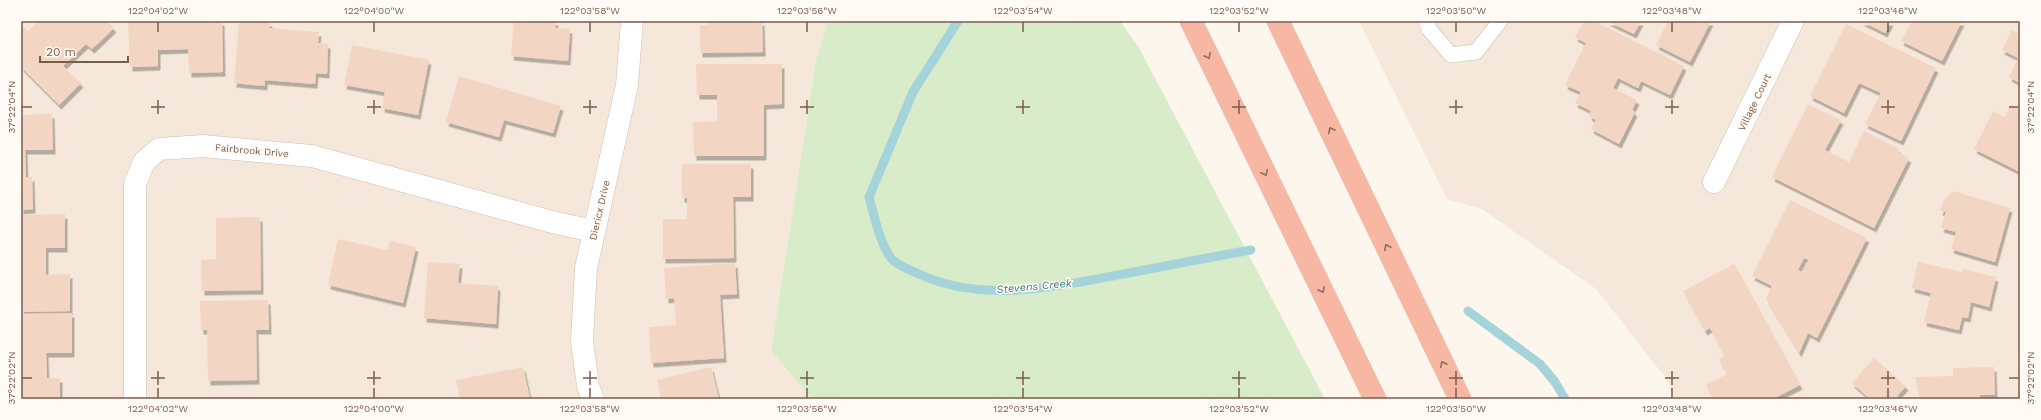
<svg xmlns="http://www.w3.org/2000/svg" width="2041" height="420" font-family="'Work Sans',sans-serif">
<defs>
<filter id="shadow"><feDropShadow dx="2.5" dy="4.5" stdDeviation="0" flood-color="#0004"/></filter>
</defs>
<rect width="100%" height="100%" fill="#fdf6ec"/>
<g fill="#f5e8da">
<path d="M21,21H828L816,60L771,351L812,399H21Z"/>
<path d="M1359,21H2020V399H1674L1668,381L1596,289L1482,209L1447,199Z"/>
</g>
<path fill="#d8ecc9" d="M828,21H1120L1139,48L1325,399H812L771,351L816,60Z"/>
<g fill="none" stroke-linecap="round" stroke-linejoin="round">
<g stroke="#a5d3da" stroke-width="9">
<path d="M958,21L913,92L869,197C874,214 881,250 894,261C901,267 911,270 919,274C985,305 1061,285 1129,273C1170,265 1211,257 1251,250"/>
<path d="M1468,311L1540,364L1555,382L1565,399"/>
</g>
</g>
<g fill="#f3d5c3" fill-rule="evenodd" filter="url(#shadow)">
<path d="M39,21H107L114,28L92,49L86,44L63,66L81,83L59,105L21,67V24L28,31Z"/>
<path d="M128,21H222L223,72L189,73L188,49L158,50V66L130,67Z"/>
<path d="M239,21L270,22L269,28L319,32L318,43L328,44L327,74L316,73L315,84L265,80V86L234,83Z"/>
<path d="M514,21H556L555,28L570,29L568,61L511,56Z"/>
<path d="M707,21H762L763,52L700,53V25H707Z"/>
<path d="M1584,21H1594L1684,66L1670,95L1641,81L1638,88L1618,78L1613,88L1637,100L1632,110L1635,112L1619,144L1591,129L1596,120L1589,116L1591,111L1575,103L1581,92L1565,85L1586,43L1575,37Z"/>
<path d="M1607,21H1641L1634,34Z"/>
<path d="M1668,21H1711L1690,62L1656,45Z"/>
<path d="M1861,21H1891L1885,33Z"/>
<path d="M1912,21H1962L1942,61L1901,41Z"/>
<path d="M1846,24L1936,68L1901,141L1865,124L1881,93L1859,83L1844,113L1810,96Z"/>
<path d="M2012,30L2020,34V83L2009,77L2018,58L2002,50Z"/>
<path d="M352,45L429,60L418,115L382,108L385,92L344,85Z"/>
<path d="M696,64H782V104L764,105V156H694L693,122L717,121V95H697Z"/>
<path d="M459,76L561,106L553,133L504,120L499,137L446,122Z"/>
<path d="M1808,104L1841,120L1825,150L1849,162L1864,131L1899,149L1897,152L1909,158L1874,228L1772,177Z"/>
<path d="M2011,105L2020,109V172L1974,149L1993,111L2005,117Z"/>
<path d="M52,114L53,150H25L26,177H32L33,209L21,210V115Z"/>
<path d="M682,164H751V197H733L734,258L663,259V219H687V198H682Z"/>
<path d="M1953,191L2010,208L1995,262L1951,249L1956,232L1941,228L1946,212L1940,211L1943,201Z"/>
<path d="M1790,200L1867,238L1817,338L1808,333L1799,353L1766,299L1772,286L1752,276ZM1804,258L1809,260L1802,272L1798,270Z"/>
<path d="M65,214V248H46V275L70,274V311L21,312V215Z"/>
<path d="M260,217L261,290L202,291L201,260L216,259V218Z"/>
<path d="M338,239L387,250L390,241L416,247L403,303L328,285Z"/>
<path d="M428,262L460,264L458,283L498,286L496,324L424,318Z"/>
<path d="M1918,262L1962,272V269L1996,277L1989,307L1971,302L1968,318L1962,317L1959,330L1924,322L1931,293L1912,288Z"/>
<path d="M735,263L737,294L720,295L724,358L651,363L649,327L676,325L674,298L666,299L664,268Z"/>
<path d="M1734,264L1800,385L1773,399H1714L1706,385L1727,374L1719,359L1725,356L1710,328L1705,331L1683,291Z"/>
<path d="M268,300L269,330H256L257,380L208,381L207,330H201L200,301Z"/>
<path d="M72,313V353H46L47,378H60V399H21V314Z"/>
<path d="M1874,358L1906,386L1897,396L1901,399H1870L1852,383Z"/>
<path d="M523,367L530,399H460L456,380Z"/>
<path d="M711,367L719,399H661L657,380Z"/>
<path d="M1994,367L1995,395H1980V399H1920L1915,377L1953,376V368Z"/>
</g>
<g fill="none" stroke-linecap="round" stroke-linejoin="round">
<g stroke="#d1beb0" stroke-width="16">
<path id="service" d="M1426,21L1429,29L1451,55L1476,52L1500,21"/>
</g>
<g stroke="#d1beb0" stroke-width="23">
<g id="minor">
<path d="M1714,182L1793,21"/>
<path d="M135,399V184L144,162L159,149L203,146L312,156L556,223L594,231"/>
<path d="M593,399L588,386L582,341L586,268L627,85L632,21"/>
</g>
</g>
<g stroke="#dad1cd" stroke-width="23">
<g id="motorway">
<path d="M1191,21L1375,399"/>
<path d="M1278,21L1460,399"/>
</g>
</g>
<use href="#service" stroke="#fff" stroke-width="15"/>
<use href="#minor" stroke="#fff" stroke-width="22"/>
<use href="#motorway" stroke="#f7b7a3" stroke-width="22"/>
</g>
<defs><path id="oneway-chevron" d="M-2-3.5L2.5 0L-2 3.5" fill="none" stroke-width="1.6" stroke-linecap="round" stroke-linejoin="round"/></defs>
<g stroke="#936e5e">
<use href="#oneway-chevron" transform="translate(1208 56) rotate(64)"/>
<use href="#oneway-chevron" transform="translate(1331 130) rotate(-116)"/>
<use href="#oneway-chevron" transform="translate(1265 173) rotate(64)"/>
<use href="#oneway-chevron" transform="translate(1387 247) rotate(-116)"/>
<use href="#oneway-chevron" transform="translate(1322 290) rotate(64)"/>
<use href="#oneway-chevron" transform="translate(1443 364) rotate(-116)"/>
</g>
<path fill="none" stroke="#7a5c4d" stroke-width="1.5" d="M158,22V32M374,22V32M590,22V32M807,22V32M1023,22V32M1239,22V32M1456,22V32M1672,22V32M1888,22V32M158,100V114M374,100V114M590,100V114M807,100V114M1023,100V114M1239,100V114M1456,100V114M1672,100V114M1888,100V114M22,107H32M151,107H165M367,107H381M583,107H597M800,107H814M1016,107H1030M1232,107H1246M1449,107H1463M1665,107H1679M1881,107H1895M2009,107H2019M158,371V385M374,371V385M590,371V385M807,371V385M1023,371V385M1239,371V385M1456,371V385M1672,371V385M1888,371V385M22,378H32M151,378H165M367,378H381M583,378H597M800,378H814M1016,378H1030M1232,378H1246M1449,378H1463M1665,378H1679M1881,378H1895M2009,378H2019M158,388V398M374,388V398M590,388V398M807,388V398M1023,388V398M1239,388V398M1456,388V398M1672,388V398M1888,388V398"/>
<g text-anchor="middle" stroke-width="3" stroke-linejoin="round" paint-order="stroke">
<g font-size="10" fill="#7a5c4d" stroke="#fffaf3">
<text transform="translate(1754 102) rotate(-64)" y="4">Village Court</text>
<text transform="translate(252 150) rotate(5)" y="4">Fairbrook Drive</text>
<text transform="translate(599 210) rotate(-77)" y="4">Diericx Drive</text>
</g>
<g font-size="11" font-style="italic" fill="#437c86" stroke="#fffaf3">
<text transform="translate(1034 286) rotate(-5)" y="4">Stevens Creek</text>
</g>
</g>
<rect width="2041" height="420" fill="none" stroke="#fffaf3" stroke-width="44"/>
<path d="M40 56v6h88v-6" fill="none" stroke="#7a5c4d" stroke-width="2"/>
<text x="46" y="56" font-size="12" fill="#7a5c4d" stroke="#fffaf3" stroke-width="3" paint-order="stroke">20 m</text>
<rect x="22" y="22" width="1997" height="376" fill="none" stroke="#7a5c4d" stroke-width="1.5"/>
<g font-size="10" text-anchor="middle" fill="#7a5c4d">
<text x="158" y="14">122°04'02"W</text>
<text x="374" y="14">122°04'00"W</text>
<text x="590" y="14">122°03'58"W</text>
<text x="807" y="14">122°03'56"W</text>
<text x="1023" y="14">122°03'54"W</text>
<text x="1239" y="14">122°03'52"W</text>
<text x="1456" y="14">122°03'50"W</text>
<text x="1672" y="14">122°03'48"W</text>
<text x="1888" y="14">122°03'46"W</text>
<text transform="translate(11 107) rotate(-90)" y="4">37°22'04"N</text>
<text transform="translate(2030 107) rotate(-90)" y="4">37°22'04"N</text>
<text transform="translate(11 378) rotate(-90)" y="4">37°22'02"N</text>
<text transform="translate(2030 378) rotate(-90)" y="4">37°22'02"N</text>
<text x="158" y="412">122°04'02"W</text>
<text x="374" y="412">122°04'00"W</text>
<text x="590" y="412">122°03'58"W</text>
<text x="807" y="412">122°03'56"W</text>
<text x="1023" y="412">122°03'54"W</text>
<text x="1239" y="412">122°03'52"W</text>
<text x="1456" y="412">122°03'50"W</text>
<text x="1672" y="412">122°03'48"W</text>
<text x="1888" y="412">122°03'46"W</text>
</g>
</svg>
